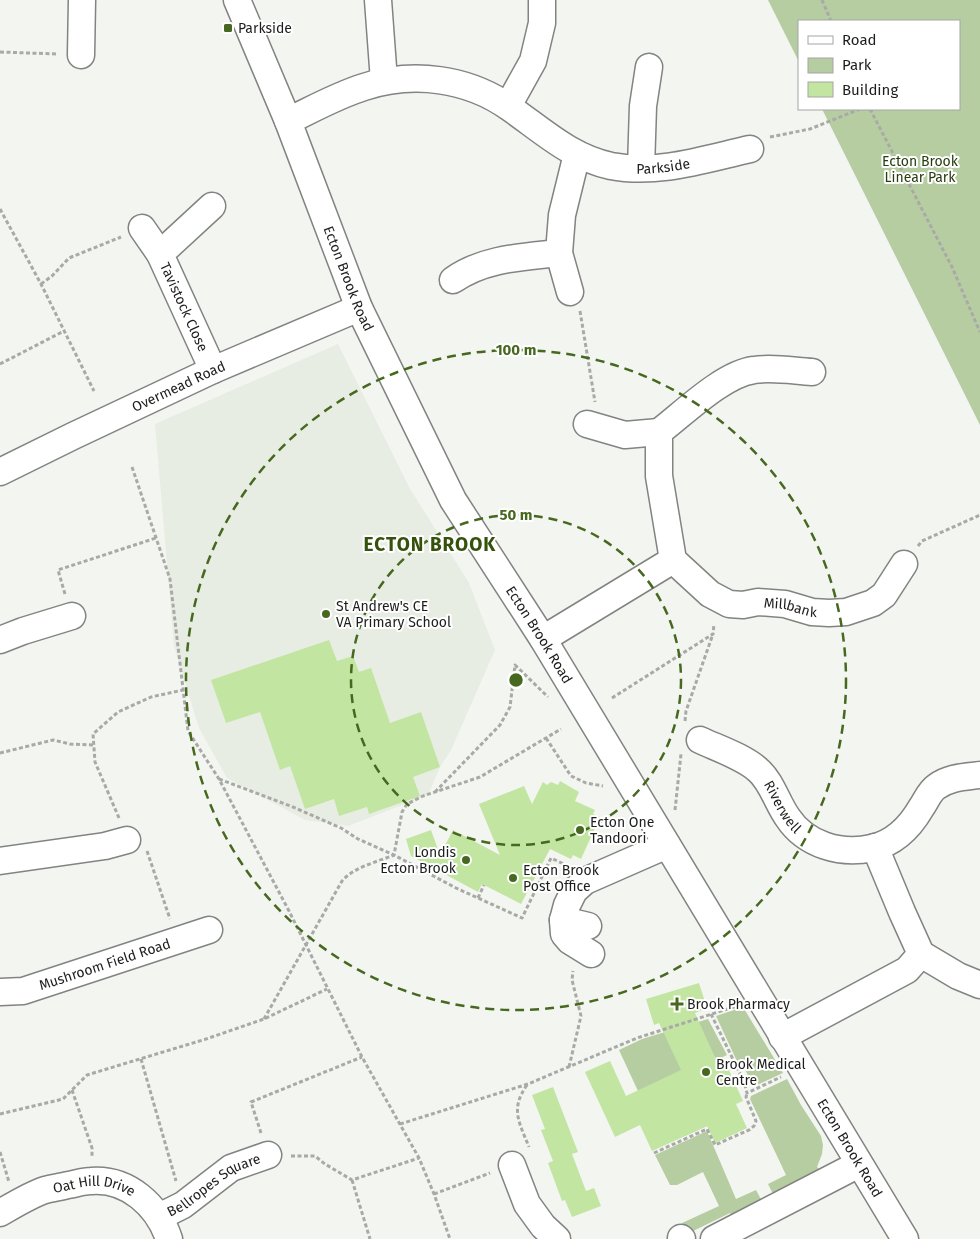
<svg xmlns="http://www.w3.org/2000/svg" width="980" height="1239" font-family="'Fira Sans',sans-serif">
<rect width="100%" height="100%" fill="#f3f5f1"/>
<path fill="#e7ede2" d="M338,344L409,487L469,583L495,650L451,750L440,767L428,795L348,826L305,820L227,778L199,728L174,646L155,424Z"/>
<g fill="#b6cda1">
<path d="M768,0H980V425L822,109H959V21H799V62Z"/>
<path d="M743,1007L783,1073L753,1087L745,1069L741,1070L716,1016Z"/>
<path d="M708,1019L727,1055L716,1060L699,1024L707,1126L685,1136L660,1081L638,1091L619,1050L642,1039Z"/>
<path d="M787,1079L801,1105L821,1136L823,1145L822,1154L817,1167L821,1171L777,1196L772,1192L768,1184L786,1175L750,1099L751,1096Z"/>
<path d="M707,1131L736,1199L756,1190L763,1203L733,1218L730,1213L687,1234L682,1223L719,1206L703,1172L677,1185H670L655,1155Z"/>
</g>
<g fill="#c2e5a2">
<path d="M329,640L337,661L353,656L359,672L371,668L390,723L421,712L440,767L413,777L420,796L369,814L367,807L339,816L334,799L305,809L290,766L280,770L260,712L226,723L211,680Z"/>
<path d="M560,781L579,792L575,801L595,810L593,814L600,817L581,859L573,855L571,859L550,849L521,904L482,884L478,892L411,856L406,839L431,830L440,855L453,830L500,855L479,804L524,786L532,804L543,782L547,785L551,782L558,785Z"/>
<path d="M699,983L707,1008L695,1013L716,1060L723,1057L743,1101L736,1104L747,1128L715,1143L707,1126L652,1151L640,1125L615,1137L585,1072L610,1061L626,1096L681,1070L659,1023L654,1025L646,999Z"/>
<path d="M553,1087L578,1152L572,1154L586,1191L594,1188L601,1206L572,1217L565,1200L562,1201L548,1163L553,1161L541,1130L545,1129L532,1095Z"/>
</g>
<g fill="none" stroke-linecap="round" stroke-linejoin="round">
<g stroke="#818480" stroke-width="29">
<g id="minor">
<path id="s1" d="M237,0L288,121L359,308L453,500L543,639L905,1239"/>
<path d="M378,0L384,81"/>
<path d="M81,55L82,0"/>
<path d="M508,106L533,61L542,23V0"/>
<path id="s2" d="M288,121C313,109 338,95 364,87C413,71 468,78 510,108C543,131 570,157 611,166C658,175 705,159 750,149"/>
<path d="M641,168L643,106L649,67"/>
<path id="s3" d="M212,206L160,254L213,370"/>
<path d="M142,228L160,254"/>
<path d="M453,280C484,258 523,257 559,253"/>
<path d="M570,292L559,253L562,215L577,154"/>
<path id="s4" d="M812,372C794,371 773,367 754,370C723,374 684,413 659,432V476L673,560L710,594L729,604L743,605L758,602L785,604L812,612L829,613L846,612L873,603L884,595L904,564"/>
<path d="M587,424L625,435L659,432"/>
<path id="s5" d="M0,472L73,436L213,370L359,308"/>
<path d="M543,639L673,560"/>
<path d="M0,640L23,631L72,616"/>
<path id="s6" d="M700,740C717,748 744,757 758,770C772,782 777,803 788,818C806,845 841,855 872,848C894,843 910,827 921,808C926,801 929,792 936,787C949,777 965,777 980,775"/>
<path d="M875,847L902,912L921,954L958,976L980,985"/>
<path d="M0,861L105,846L127,840"/>
<path d="M563,920L588,926"/>
<path d="M591,954L570,941L564,934L563,920L567,905L574,891L585,881L667,845"/>
<path id="s7" d="M0,992L23,991L209,930"/>
<path d="M782,1037L907,970L921,954"/>
<path d="M512,1165L527,1204L543,1226L557,1239"/>
<path id="s8" d="M0,1213C14,1205 30,1195 45,1190C52,1188 61,1187 68,1185C75,1184 83,1181 91,1181C128,1178 158,1206 169,1239"/>
<path id="s9" d="M159,1217L183,1205L231,1168L268,1155"/>
<path d="M681,1238L682,1239"/>
<path d="M714,1239L859,1164"/>
</g>
</g>
<g stroke="#a9aaa7" stroke-width="3" stroke-dasharray="4 2.5" stroke-linecap="butt">
<path d="M822,0L831,21"/>
<path d="M0,52L57,54"/>
<path d="M870,109L952,267L980,332"/>
<path d="M770,137L810,129L860,109"/>
<path d="M0,209L41,284L94,391"/>
<path d="M41,284L52,276L69,258L121,237"/>
<path d="M580,311L595,402"/>
<path d="M0,364L64,331"/>
<path d="M132,467L170,579L188,731L219,779L289,911L362,1057L419,1158L434,1194L450,1239"/>
<path d="M918,546L922,541L980,515"/>
<path d="M65,594L58,570L156,538"/>
<path d="M612,698L713,634L714,624"/>
<path d="M685,721L686,711L713,634"/>
<path d="M546,738L571,776L586,783L603,786"/>
<path d="M0,753L53,740L70,744L94,745"/>
<path d="M219,779L293,807L341,828L358,839L394,855L456,888L522,918L551,858L566,865"/>
<path d="M435,792L500,725L510,707L515,665L548,697"/>
<path d="M675,810L681,754"/>
<path d="M119,818L95,762L93,734L118,712L151,697L183,690"/>
<path d="M147,851L170,919"/>
<path d="M478,898L484,885"/>
<path d="M711,1014L744,1082L747,1093L781,1077"/>
<path d="M264,1019L342,881C354,867 377,862 394,855L402,812L407,804L423,796L480,777L561,729"/>
<path d="M141,1059L176,1181"/>
<path d="M569,1067L581,1016L572,980L573,971"/>
<path d="M527,1085C510,1109 519,1122 529,1147"/>
<path d="M736,1085L744,1082"/>
<path d="M72,1090L92,1148V1158"/>
<path d="M0,1114L63,1099L87,1075L206,1039L264,1019L327,989"/>
<path d="M400,1124L528,1084L637,1038L737,1006"/>
<path d="M261,1133L251,1102L362,1057"/>
<path d="M0,1152L9,1182"/>
<path d="M654,1153L707,1129L715,1145L749,1130L754,1126L756,1121L746,1097L747,1093"/>
<path d="M291,1156H315L325,1164L352,1180L419,1158"/>
<path d="M352,1180L370,1239"/>
<path d="M434,1194L490,1173"/>
</g>
<use href="#minor" stroke="#fff" stroke-width="26"/>
</g>
<g fill="none" stroke="#47681f" stroke-width="2.5" stroke-dasharray="9 6">
<circle cx="516" cy="680" r="165"/>
<circle cx="516" cy="680" r="330"/>
</g>
<g fill="#47681f" stroke="#fff" stroke-width="2">
<rect x="223" y="23" width="10" height="10" rx="2.5"/>
<circle cx="326" cy="614" r="5"/>
<circle cx="580" cy="830" r="5"/>
<circle cx="466" cy="860" r="5"/>
<circle cx="513" cy="878" r="5"/>
<path d="M674.5 996.5h5v5h5v5h-5v5h-5v-5h-5v-5h5z"/>
<circle cx="706" cy="1072" r="5"/>
</g>
<g text-anchor="middle" stroke-width="4" stroke-linejoin="round" paint-order="stroke">
<g font-size="14" fill="#1d1e1c" stroke="#fff" text-anchor="start">
<text x="238" y="33">Parkside</text>
<text x="336" y="611">St Andrew's CE<tspan x="336" dy="16">VA Primary School</tspan></text>
<text x="590" y="827">Ecton One<tspan x="590" dy="16">Tandoori</tspan></text>
<text x="456" y="857" text-anchor="end">Londis<tspan x="456" dy="16">Ecton Brook</tspan></text>
<text x="523" y="875">Ecton Brook<tspan x="523" dy="16">Post Office</tspan></text>
<text x="687" y="1009">Brook Pharmacy</text>
<text x="716" y="1069">Brook Medical<tspan x="716" dy="16">Centre</tspan></text>
</g>
<g font-size="14" fill="#283e0f" stroke="#fff">
<text x="920" y="166">Ecton Brook<tspan x="920" dy="16">Linear Park</tspan></text>
</g>
<g font-size="14" fill="#1d1e1c" stroke="#fff">
<text dy="5" stroke="none"><textPath href="#s2" startOffset="406">Parkside</textPath></text>
<text dy="5" stroke="none"><textPath href="#s1" startOffset="300">Ecton Brook Road</textPath></text>
<text dy="5" stroke="none"><textPath href="#s3" startOffset="129">Tavistock Close</textPath></text>
<text dy="5" stroke="none"><textPath href="#s5" startOffset="198">Overmead Road</textPath></text>
<text dy="5" stroke="none"><textPath href="#s4" startOffset="436">Millbank</textPath></text>
<text dy="5" stroke="none"><textPath href="#s1" startOffset="705">Ecton Brook Road</textPath></text>
<text dy="5" stroke="none"><textPath href="#s6" startOffset="110">Riverwell</textPath></text>
<text dy="5" stroke="none"><textPath href="#s7" startOffset="109">Mushroom Field Road</textPath></text>
<text dy="5" stroke="none"><textPath href="#s1" startOffset="1305">Ecton Brook Road</textPath></text>
<text dy="5" stroke="none"><textPath href="#s9" startOffset="64">Bellropes Square</textPath></text>
<text dy="5" stroke="none"><textPath href="#s8" startOffset="101">Oat Hill Drive</textPath></text>
</g>
<g font-size="19" font-weight="bold" letter-spacing="1" fill="#35520d" stroke="#fff">
<text x="430" y="551">ECTON BROOK</text>
</g>
</g>
<circle cx="516" cy="680" r="8" fill="#47681f" stroke="#fff" stroke-width="2.5"/>
<g font-size="15" text-anchor="middle" font-weight="bold" fill="#47681f" stroke="#fff" stroke-width="4" stroke-linejoin="round" paint-order="stroke">
<text x="516" y="355">100 m</text>
<text x="516" y="520">50 m</text>
</g>
<rect x="798" y="20" width="162" height="90" fill="#ffffff" stroke="#a5a5a4"/>
<rect x="808" y="36" width="25" height="8" fill="#ffffff" stroke="#a5a5a4"/>
<text x="842" y="45" font-size="15" fill="#1d1e1c">Road</text>
<rect x="808" y="58" width="25" height="15" fill="#b6cda1" stroke="#a5a5a4"/>
<text x="842" y="70" font-size="15" fill="#1d1e1c">Park</text>
<rect x="808" y="82" width="25" height="15" fill="#c2e5a2" stroke="#a5a5a4"/>
<text x="842" y="95" font-size="15" fill="#1d1e1c">Building</text>
</svg>
